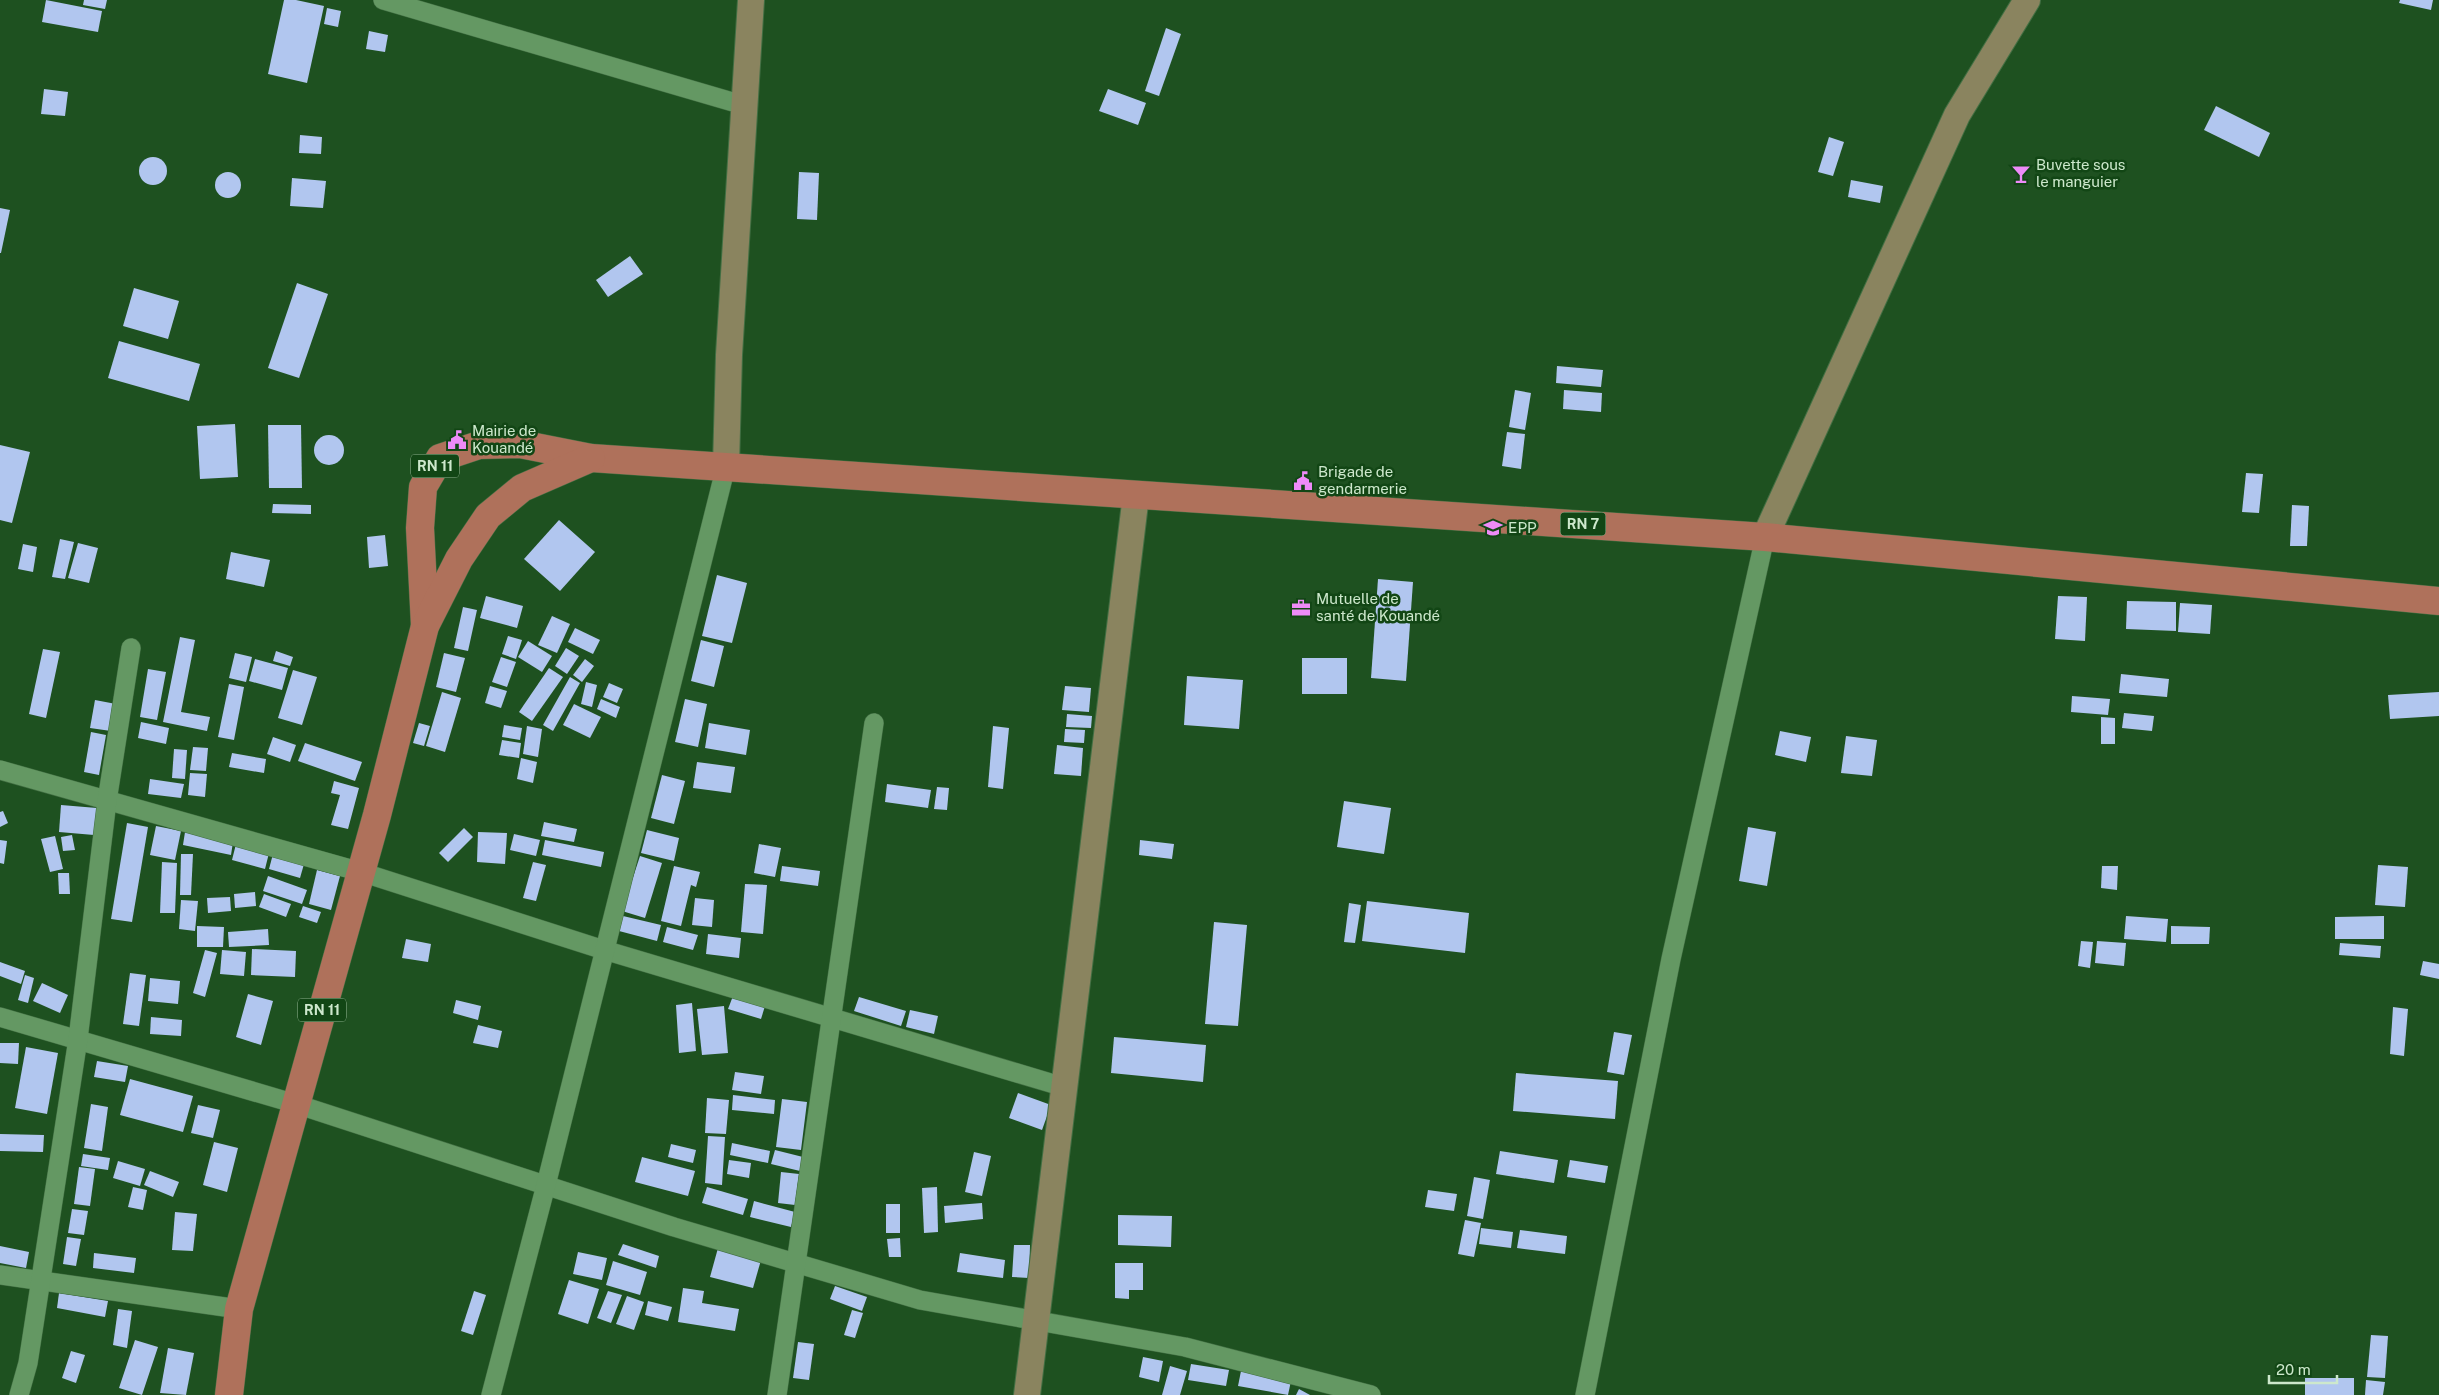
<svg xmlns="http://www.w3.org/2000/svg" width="2439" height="1395" font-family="'Public Sans',sans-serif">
<rect width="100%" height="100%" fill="#1e5120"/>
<g fill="#b1c6ef">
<path d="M46,0L102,11L98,32L42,22Z"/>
<path d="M84,0H107L105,9L83,5Z"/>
<path d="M284,0H296L324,6L307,83L268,74Z"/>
<path d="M2400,0H2433L2431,10L2399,3Z"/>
<path d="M327,8L341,11L338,27L324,24Z"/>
<path d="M1166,28L1181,34L1159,96L1145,91Z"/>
<path d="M369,31L388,35L385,52L366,49Z"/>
<path d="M44,89L68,92L65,116L41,114Z"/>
<path d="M1108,89L1146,103L1138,125L1099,111Z"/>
<path d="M2216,106L2270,133L2259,157L2204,130Z"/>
<path d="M300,135L322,137L321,154L299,153Z"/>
<path d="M1829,137L1844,142L1833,176L1818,172Z"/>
<circle cx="153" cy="171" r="14"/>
<path d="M799,172L819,173L817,220L797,219Z"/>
<circle cx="228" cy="185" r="13"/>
<path d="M292,178L326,181L323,208L290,206Z"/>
<path d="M1851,180L1883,186L1880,203L1848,197Z"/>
<path d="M0,208L10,210L1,253H0Z"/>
<path d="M630,256L643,274L608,297L596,280Z"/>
<path d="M297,283L328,294L299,378L268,368Z"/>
<path d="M134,288L179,301L168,339L123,326Z"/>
<path d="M119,341L200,364L189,401L108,378Z"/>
<path d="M1557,366L1603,370L1601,387L1556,383Z"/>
<path d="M1515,390L1531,393L1525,430L1509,427Z"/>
<path d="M1564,390L1602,393L1601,412L1563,409Z"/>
<path d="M235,424L238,477L200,479L197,426Z"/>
<path d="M268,425H301L302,488H269Z"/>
<path d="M1507,432L1525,434L1521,469L1502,466Z"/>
<circle cx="329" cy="450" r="15"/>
<path d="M0,445L30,452L12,523L0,520Z"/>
<path d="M2246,473L2263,474L2259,513L2242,512Z"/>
<path d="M273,504L311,505V514L272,513Z"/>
<path d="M2292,505L2309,506L2307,546H2290Z"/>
<path d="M559,520L595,552L560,591L524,559Z"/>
<path d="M385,535L388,566L369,568L367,537Z"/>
<path d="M60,539L74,542L65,579L52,577Z"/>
<path d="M78,543L98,548L89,583L68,578Z"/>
<path d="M23,544L37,547L33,572L18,569Z"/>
<path d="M231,552L270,560L264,587L226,579Z"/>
<path d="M717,575L747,583L732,643L702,636Z"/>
<path d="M1378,579L1413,582L1406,681L1371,678Z"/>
<path d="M486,596L523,606L517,628L480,618Z"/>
<path d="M2058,596L2087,597L2085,641L2055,639Z"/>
<path d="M2127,601L2176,602V631L2126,629Z"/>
<path d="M2180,603L2212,605L2210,634L2178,632Z"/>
<path d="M463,607L477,610L468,651L454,648Z"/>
<path d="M552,616L570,624L557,653L538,645Z"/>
<path d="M575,628L600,640L593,654L568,642Z"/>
<path d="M508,636L522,640L516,659L502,654Z"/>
<path d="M180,637L195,640L181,712L210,717L207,731L163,722Z"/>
<path d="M701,640L724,646L714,687L691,681Z"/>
<path d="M528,641L552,656L542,672L518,657Z"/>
<path d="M566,648L579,656L567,674L555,666Z"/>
<path d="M43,649L60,652L46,718L29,714Z"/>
<path d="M276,651L293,657L290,666L273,661Z"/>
<path d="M235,653L252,657L246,682L229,678Z"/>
<path d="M444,653L465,658L456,692L436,687Z"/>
<path d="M501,657L516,662L507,687L492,682Z"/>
<rect x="1302" y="658" width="45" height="36"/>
<path d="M255,659L288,668L282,690L249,681Z"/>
<path d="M585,659L594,666L582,682L573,675Z"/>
<path d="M549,668L563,677L532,721L519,712Z"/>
<path d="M148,669L166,672L157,720L140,717Z"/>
<path d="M293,670L317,677L302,725L278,718Z"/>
<path d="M2121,674L2169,679L2167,697L2119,693Z"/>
<path d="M1187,676L1243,680L1239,729L1184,725Z"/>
<path d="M570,677L580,683L553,731L543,725Z"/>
<path d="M586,682L597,685L592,707L581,704Z"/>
<path d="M609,683L623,689L617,703L603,697Z"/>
<path d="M229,684L244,687L234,740L218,737Z"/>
<path d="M490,686L507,691L501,708L485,703Z"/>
<path d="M1065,686L1091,688L1089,712L1062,710Z"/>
<path d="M442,692L461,698L445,752L426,746Z"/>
<path d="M2439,692V716L2390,719L2388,695Z"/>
<path d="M2072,696L2110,699L2108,715L2071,712Z"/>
<path d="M601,699L620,707L616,718L597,709Z"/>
<path d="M685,699L707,704L698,747L675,742Z"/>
<path d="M95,700L116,704L111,731L90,728Z"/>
<path d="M574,704L601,717L590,738L563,725Z"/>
<path d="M2124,713L2154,716L2152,731L2122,728Z"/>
<path d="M1067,714L1092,716L1091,728L1066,727Z"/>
<path d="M2101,717L2115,718V744H2101Z"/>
<path d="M141,722L169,728L166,744L138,738Z"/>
<path d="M419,723L430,726L424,746L413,743Z"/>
<path d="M709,723L750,730L746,755L705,748Z"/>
<path d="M504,725L522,728L520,740L502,737Z"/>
<path d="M527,726L542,729L538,757L523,754Z"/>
<path d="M993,726L1009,728L1003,789L988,787Z"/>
<path d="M1065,729L1085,730L1084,743L1064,742Z"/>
<path d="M1780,731L1811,737L1806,762L1775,755Z"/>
<path d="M91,732L106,735L99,775L84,772Z"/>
<path d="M1846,736L1877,740L1872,776L1841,773Z"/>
<path d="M273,737L296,745L290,762L267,754Z"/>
<path d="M502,740L521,743L519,758L499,755Z"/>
<path d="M305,743L362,762L355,781L298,761Z"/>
<path d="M1057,745L1083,748L1081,776L1054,774Z"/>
<path d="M193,747L208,748L206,771L190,770Z"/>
<path d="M174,749L187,750L185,779L172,778Z"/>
<path d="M232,753L266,759L264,773L229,767Z"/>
<path d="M521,758L537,762L533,783L517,779Z"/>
<path d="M697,762L735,767L731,793L693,788Z"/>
<path d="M190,773L207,774L205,797L188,795Z"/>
<path d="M662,775L685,781L674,824L651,818Z"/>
<path d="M150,779L184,784L181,798L148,794Z"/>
<path d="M334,781L359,788L348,829L331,825L340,795L331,793Z"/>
<path d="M887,784L931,790L928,808L885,802Z"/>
<path d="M937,787L949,788L947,810L934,809Z"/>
<path d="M1344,801L1391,808L1384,854L1337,847Z"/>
<path d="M61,805L97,808L94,835L59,832Z"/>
<path d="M3,811L8,823L0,827V812Z"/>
<path d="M544,822L577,829L574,842L541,836Z"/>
<path d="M127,823L148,827L132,922L111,919Z"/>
<path d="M156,826L181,831L175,860L150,855Z"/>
<path d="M1748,827L1776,832L1767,886L1739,881Z"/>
<path d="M464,828L473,837L448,862L439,853Z"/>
<path d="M647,830L679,838L674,861L641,853Z"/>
<path d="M185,832L233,842L231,855L183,845Z"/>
<path d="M478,832L507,833L505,864L477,862Z"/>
<path d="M514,834L540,840L536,856L510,850Z"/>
<path d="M72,835L75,850L63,851L61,837Z"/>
<path d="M55,836L63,869L50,872L41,839Z"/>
<path d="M0,840L7,841L4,864L0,863Z"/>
<path d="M545,840L604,852L601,867L542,855Z"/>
<path d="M1140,840L1174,844L1172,859L1139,855Z"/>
<path d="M236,844L269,853L265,869L232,860Z"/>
<path d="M759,844L781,848L775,877L754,873Z"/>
<path d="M181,854H193L191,895H180Z"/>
<path d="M273,854L304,864L300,878L269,869Z"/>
<path d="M640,856L662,863L645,918L622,911Z"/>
<path d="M162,862L177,863L175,913H160Z"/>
<path d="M533,862L546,865L536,901L523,898Z"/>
<path d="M2378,865L2408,867L2405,907L2375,905Z"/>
<path d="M674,866L700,872L696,887L691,885L681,926L661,921Z"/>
<path d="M782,866L820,871L818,886L780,881Z"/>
<path d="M2102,866H2118L2117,890L2101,888Z"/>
<path d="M317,870L340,876L331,910L309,904Z"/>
<path d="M58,873H69L70,894H59Z"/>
<path d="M268,876L307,890L302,904L263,891Z"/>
<path d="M745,884L767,885L763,934L741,932Z"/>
<path d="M255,892L256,906L235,908L234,894Z"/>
<path d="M264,894L291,904L286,917L259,907Z"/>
<path d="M230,897L231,911L208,913L207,898Z"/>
<path d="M695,898L714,900L712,927L692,925Z"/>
<path d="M181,900L198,901L195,931L179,929Z"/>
<path d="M1367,901L1469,913L1465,953L1362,941Z"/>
<path d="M1349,903L1361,905L1355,943L1344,942Z"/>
<path d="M303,906L321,912L317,923L299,917Z"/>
<path d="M623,916L661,925L657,941L619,931Z"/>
<path d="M2126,916L2168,919L2166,942L2124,939Z"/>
<path d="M2384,916V939H2335V917Z"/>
<path d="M1214,922L1247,925L1238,1026L1205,1024Z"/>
<path d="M197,926L224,927L223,947H197Z"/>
<path d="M2171,926L2210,927L2209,944H2171Z"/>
<path d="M667,927L698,935L693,950L663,942Z"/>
<path d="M268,929L269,945L229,947L228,932Z"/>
<path d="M708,934L741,938L739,958L706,954Z"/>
<path d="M406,939L431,944L428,962L402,958Z"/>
<path d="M2081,941L2093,942L2090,968L2078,966Z"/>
<path d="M2097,941L2126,943L2124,966L2095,963Z"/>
<path d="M2340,943L2381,946L2380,958L2339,955Z"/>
<path d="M252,949L296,951L295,977L251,975Z"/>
<path d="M205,950L217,953L205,997L193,993Z"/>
<path d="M222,950L246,952L244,976L220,974Z"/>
<path d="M2423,961L2439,964V979L2420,975Z"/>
<path d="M0,962L25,971L21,984L0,976Z"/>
<path d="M130,973L146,975L139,1026L123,1024Z"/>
<path d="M25,975L34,978L28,1003L18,1000Z"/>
<path d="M150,978L180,981L178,1004L148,1001Z"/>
<path d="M42,983L68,995L60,1013L33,1001Z"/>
<path d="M248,994L273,1001L261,1045L236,1037Z"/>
<path d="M733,996L765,1006L761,1019L728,1009Z"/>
<path d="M859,997L906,1011L901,1026L854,1011Z"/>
<path d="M456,1000L481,1006L478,1020L453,1013Z"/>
<path d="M692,1003L696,1051L679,1053L676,1005Z"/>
<path d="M724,1006L728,1053L702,1055L697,1009Z"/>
<path d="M2393,1007L2408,1009L2404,1056L2390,1054Z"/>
<path d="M910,1010L938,1016L934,1034L906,1027Z"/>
<path d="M151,1017L182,1020L181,1036L150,1034Z"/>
<path d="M478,1025L502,1031L498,1048L473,1043Z"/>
<path d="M1614,1032L1632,1035L1624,1075L1607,1072Z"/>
<path d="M1114,1037L1206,1045L1203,1082L1111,1073Z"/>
<path d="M0,1043H19L18,1064L0,1063Z"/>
<path d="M26,1047L58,1053L47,1114L15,1108Z"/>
<path d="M97,1061L128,1066L125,1082L94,1077Z"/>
<path d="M735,1072L764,1076L761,1094L732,1090Z"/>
<path d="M1516,1073L1618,1081L1615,1119L1513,1111Z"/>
<path d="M130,1079L193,1096L183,1132L120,1115Z"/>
<path d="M1018,1093L1051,1105L1042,1130L1009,1118Z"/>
<path d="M733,1095L775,1100L774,1114L732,1110Z"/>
<path d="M707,1098L729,1100L726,1134L705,1133Z"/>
<path d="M782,1099L807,1102L801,1150L776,1147Z"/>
<path d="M91,1104L108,1107L102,1151L84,1148Z"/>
<path d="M198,1105L220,1110L213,1138L191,1133Z"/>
<path d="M0,1134L44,1135L43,1152L0,1151Z"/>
<path d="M708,1136L725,1137L722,1185L705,1183Z"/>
<path d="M214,1142L238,1148L227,1192L203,1185Z"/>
<path d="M732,1143L770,1151L768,1163L730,1155Z"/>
<path d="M671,1144L696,1150L693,1163L668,1157Z"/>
<path d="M775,1150L803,1157L800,1171L771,1164Z"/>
<path d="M1500,1151L1558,1160L1554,1183L1496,1174Z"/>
<path d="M974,1152L991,1156L982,1196L965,1192Z"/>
<path d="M83,1154L110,1158L108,1170L81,1166Z"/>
<path d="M642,1157L695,1171L688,1196L635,1182Z"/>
<path d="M729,1160L751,1163L749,1178L727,1174Z"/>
<path d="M1570,1160L1608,1166L1605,1183L1567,1177Z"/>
<path d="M118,1161L145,1169L140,1186L113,1178Z"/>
<path d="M79,1167L95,1169L90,1206L74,1204Z"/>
<path d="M150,1171L179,1182L173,1197L144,1185Z"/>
<path d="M781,1172L799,1174L795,1205L778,1203Z"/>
<path d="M1474,1177L1490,1180L1483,1219L1467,1216Z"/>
<path d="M133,1187L147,1190L143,1210L128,1207Z"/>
<path d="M707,1187L748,1199L743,1215L702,1203Z"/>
<path d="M937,1187L938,1232L924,1233L922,1188Z"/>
<path d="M1428,1190L1457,1194L1454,1211L1425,1207Z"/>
<path d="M754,1201L795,1212L791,1227L750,1217Z"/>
<path d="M982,1203L983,1219L945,1223L944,1206Z"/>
<rect x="886" y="1204" width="14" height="29"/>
<path d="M72,1209L88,1211L84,1235L68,1233Z"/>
<path d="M175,1212L197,1214L193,1251L172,1250Z"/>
<path d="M1118,1215L1172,1216L1171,1247L1118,1245Z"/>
<path d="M1465,1220L1481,1223L1474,1257L1458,1254Z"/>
<path d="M1481,1228L1513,1232L1511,1248L1479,1244Z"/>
<path d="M1520,1230L1567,1236L1565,1254L1517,1248Z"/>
<path d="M67,1237L81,1239L76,1266L63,1264Z"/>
<path d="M900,1238L901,1257H889L887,1239Z"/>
<path d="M623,1244L659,1256L656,1268L618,1255Z"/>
<path d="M1014,1245H1030L1029,1278L1012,1277Z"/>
<path d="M0,1246L29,1252L26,1268L0,1263Z"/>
<path d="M718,1248L761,1260L753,1288L710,1277Z"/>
<path d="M578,1252L607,1258L602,1280L573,1274Z"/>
<path d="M94,1253L136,1258L134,1273L93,1268Z"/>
<path d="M960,1253L1005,1260L1003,1278L957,1272Z"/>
<path d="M613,1261L647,1272L640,1295L606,1285Z"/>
<path d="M1115,1263H1143V1290H1129V1299L1115,1298Z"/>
<path d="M569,1280L599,1289L588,1324L558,1314Z"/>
<path d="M835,1286L867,1297L862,1311L830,1299Z"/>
<path d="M683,1288L704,1291L702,1303L739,1309L735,1331L678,1322Z"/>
<path d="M474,1291L486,1295L473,1335L461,1331Z"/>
<path d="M608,1291L622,1295L611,1323L597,1318Z"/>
<path d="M59,1293L108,1301L105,1317L57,1308Z"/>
<path d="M627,1296L644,1302L634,1330L616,1324Z"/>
<path d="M648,1301L672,1307L668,1321L645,1315Z"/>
<path d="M118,1309L132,1311L127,1348L113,1345Z"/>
<path d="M852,1310L863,1313L855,1338L844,1335Z"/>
<path d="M2371,1335L2388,1336L2385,1378L2367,1377Z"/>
<path d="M135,1340L158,1347L142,1395L119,1388Z"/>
<path d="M798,1342L814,1344L809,1380L793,1378Z"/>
<path d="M168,1348L194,1353L186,1395L160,1393Z"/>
<path d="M71,1351L85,1355L76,1383L62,1378Z"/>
<path d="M1143,1357L1163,1361L1159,1382L1139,1377Z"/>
<path d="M1191,1364L1229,1370L1226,1386L1188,1380Z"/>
<path d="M1170,1366L1187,1371L1180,1395H1162Z"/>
<path d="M1241,1371L1291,1381L1288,1395L1238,1386Z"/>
<rect x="2305" y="1378" width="49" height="17"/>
<path d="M2366,1380L2385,1382L2383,1395H2365Z"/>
<path d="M1299,1389L1310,1395H1296Z"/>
</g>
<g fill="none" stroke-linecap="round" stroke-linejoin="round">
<g stroke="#426f43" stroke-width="20">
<g id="street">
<path d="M383,0L743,105"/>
<path d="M0,770L361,872L604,950L1064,1087"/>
<path d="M0,1017L296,1104L674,1227L920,1300L1185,1347L1371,1395"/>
<path d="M0,1275L239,1309"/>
<path d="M19,1395L28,1363L78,1039L107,801L131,648"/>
<path d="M491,1395L546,1185L726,466"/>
<path d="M777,1395L874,723"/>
<path d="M1585,1395L1671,959L1765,537"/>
</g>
</g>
<g stroke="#426f43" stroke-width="28">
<g id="secondary">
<path d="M726,466L729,355L751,0"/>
<path d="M1765,537L1957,115L2027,0"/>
<path d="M1027,1395L1136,495"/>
</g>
</g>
<g stroke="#426f43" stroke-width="29">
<g id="primary">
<path d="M425,626L420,528L423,487L440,458L479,445L520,444L591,458L1765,537L2439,601"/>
<path d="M229,1395L239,1309L377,815L425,626L459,559L488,516L522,488L591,458"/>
</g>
</g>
<use href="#street" stroke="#649863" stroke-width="19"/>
<use href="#secondary" stroke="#8a845f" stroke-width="26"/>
<use href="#primary" stroke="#af715b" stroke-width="28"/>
</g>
<defs>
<g id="bar-bare" transform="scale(1.5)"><path d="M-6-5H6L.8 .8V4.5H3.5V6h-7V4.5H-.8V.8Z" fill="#ee8bf8" stroke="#124615" stroke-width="2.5" paint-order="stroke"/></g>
<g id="civic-bare" transform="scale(1.5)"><path d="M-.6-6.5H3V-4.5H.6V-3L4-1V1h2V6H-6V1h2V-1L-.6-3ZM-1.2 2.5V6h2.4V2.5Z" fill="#ee8bf8" stroke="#124615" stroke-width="2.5" paint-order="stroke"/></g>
<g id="school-bare" transform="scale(1.5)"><path d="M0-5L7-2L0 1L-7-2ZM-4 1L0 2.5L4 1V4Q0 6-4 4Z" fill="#ee8bf8" stroke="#124615" stroke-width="2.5" paint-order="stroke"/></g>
<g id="office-bare" transform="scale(1.5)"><path d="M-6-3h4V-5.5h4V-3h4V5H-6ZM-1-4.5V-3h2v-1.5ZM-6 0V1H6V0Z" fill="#ee8bf8" stroke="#124615" stroke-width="2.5" paint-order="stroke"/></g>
</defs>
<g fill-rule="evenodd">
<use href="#bar-bare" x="2021" y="174"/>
<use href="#civic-bare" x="457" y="440"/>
<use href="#civic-bare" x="1303" y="481"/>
<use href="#school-bare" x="1493" y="528"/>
<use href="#office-bare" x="1301" y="608"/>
</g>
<g text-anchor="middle" stroke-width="5" stroke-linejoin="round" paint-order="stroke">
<g fill="#124615" stroke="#95b795" stroke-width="1">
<rect x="411" y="454.5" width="48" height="23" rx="4"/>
<rect x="1560.5" y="512.5" width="45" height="23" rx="4"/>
<rect x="298" y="998.5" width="48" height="23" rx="4"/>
</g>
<g font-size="14" font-weight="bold" fill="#cde8cc">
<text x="435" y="471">RN 11</text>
<text x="1583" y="529">RN 7</text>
<text x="322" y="1015">RN 11</text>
</g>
<g font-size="15" fill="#cde8cc" stroke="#124615" text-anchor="start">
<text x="2036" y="170">Buvette sous<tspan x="2036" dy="17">le manguier</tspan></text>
<text x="472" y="436">Mairie de<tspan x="472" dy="17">Kouandé</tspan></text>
<text x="1318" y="477">Brigade de<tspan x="1318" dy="17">gendarmerie</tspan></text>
<text x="1508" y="533">EPP</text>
<text x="1316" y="604">Mutuelle de<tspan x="1316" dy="17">santé de Kouandé</tspan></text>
</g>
</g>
<path d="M2269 1375v8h68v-8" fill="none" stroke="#cde8cc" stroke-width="2.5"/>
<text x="2276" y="1375" font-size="15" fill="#cde8cc" stroke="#124615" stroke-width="4" paint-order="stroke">20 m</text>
</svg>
